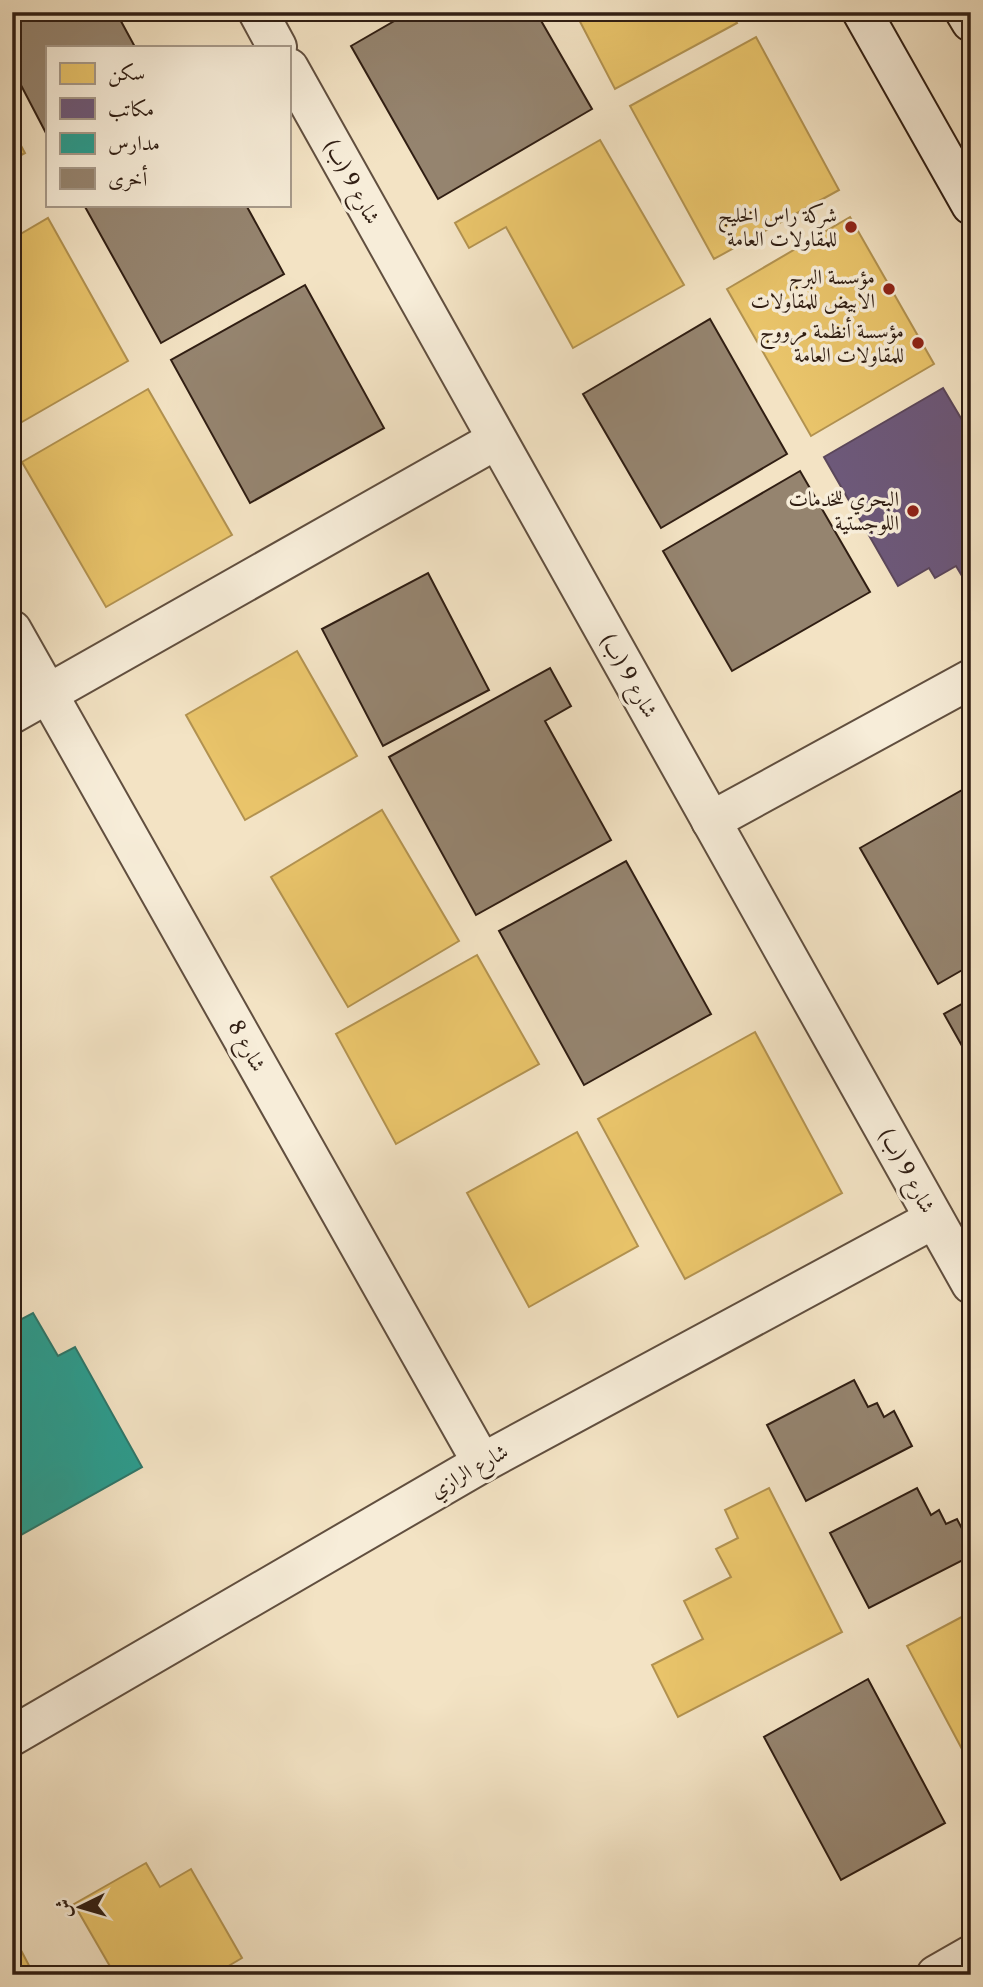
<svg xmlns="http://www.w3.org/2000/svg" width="983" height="1987" font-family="'Libre Caslon Text',Amiri,serif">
<rect width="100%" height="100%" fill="#f3e3c4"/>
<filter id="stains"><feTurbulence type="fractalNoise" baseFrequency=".00286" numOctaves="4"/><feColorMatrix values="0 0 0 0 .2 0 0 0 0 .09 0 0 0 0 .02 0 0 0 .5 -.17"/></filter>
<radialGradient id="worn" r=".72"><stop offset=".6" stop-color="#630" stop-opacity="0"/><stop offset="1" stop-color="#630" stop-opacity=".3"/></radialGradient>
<g fill="#e9c46a" stroke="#b29250" stroke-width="2">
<path d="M575,12H731L737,23L615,89Z"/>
<path d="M756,37L839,190L714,259L630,106Z"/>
<path d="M12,129L25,153L12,160Z"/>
<path d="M600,140L684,285L573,348L506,227L469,248L455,223Z"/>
<path d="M850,217L934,364L811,436L727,289Z"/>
<path d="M48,218L128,361L15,426L12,421V239Z"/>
<path d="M148,389L232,535L106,607L22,462Z"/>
<path d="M297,651L357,756L245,820L186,715Z"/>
<path d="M382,810L459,941L348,1007L271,877Z"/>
<path d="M477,955L539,1064L396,1144L336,1034Z"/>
<path d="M755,1032L842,1193L685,1279L598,1119Z"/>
<path d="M577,1132L638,1246L529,1307L467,1193Z"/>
<path d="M769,1488L842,1632L678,1717L652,1665L703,1639L684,1601L731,1577L716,1549L738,1538L725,1510Z"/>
<path d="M971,1612V1766L907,1646Z"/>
<path d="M146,1863L160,1887L191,1869L242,1958L213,1975H115L74,1904Z"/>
<path d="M14,1937L34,1975H12Z"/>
</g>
<path fill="#6d597a" stroke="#5b475b" stroke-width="2" d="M943,388L971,435V571L962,576L956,566L935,578L929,568L898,586L824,457Z"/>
<path fill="#2a9d8f" stroke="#2c776a" stroke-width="2" d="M33,1313L58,1356L75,1347L142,1467L12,1540V1324Z"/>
<g fill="#95846f" stroke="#301e13" stroke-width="2">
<path d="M12,12H116L135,47H47V135L12,68Z"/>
<path d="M410,12H536L592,109L438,199L351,46Z"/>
<path d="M84,205H246L284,274L161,343Z"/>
<path d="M305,285L384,428L250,503L171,360Z"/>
<path d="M710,319L787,454L661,528L583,394Z"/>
<path d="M800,471L870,592L732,671L663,551Z"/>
<path d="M428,573L489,690L383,746L322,629Z"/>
<path d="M550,668L571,706L545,721L611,840L476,915L389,757Z"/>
<path d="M971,785V965L938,984L860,848Z"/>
<path d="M626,861L711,1014L584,1085L499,931Z"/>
<path d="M971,999V1059L970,1060L944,1014Z"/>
<path d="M854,1380L868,1407L877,1403L884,1417L894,1411L912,1446L806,1501L767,1425Z"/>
<path d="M917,1488L931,1515L939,1510L946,1524L957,1519L971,1546V1556L869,1608L830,1533Z"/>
<path d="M868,1679L945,1823L841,1880L764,1737Z"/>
</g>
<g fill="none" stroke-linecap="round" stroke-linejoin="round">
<g stroke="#614f3f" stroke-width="42">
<g id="minor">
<path d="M258,12L277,47"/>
<path d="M289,68L971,1284"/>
<path d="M12,630L482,1463"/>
<path d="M12,714L496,440"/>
<path d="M711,821L971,679"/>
<path d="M12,1736L482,1463L934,1219"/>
<path d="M936,1975L971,1955"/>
</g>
</g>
<g stroke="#301e13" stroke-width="42">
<g id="secondary">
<path d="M862,12L971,205"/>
<path d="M965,12L971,22"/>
</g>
</g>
<use href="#minor" stroke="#f7edd9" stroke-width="38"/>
<use href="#secondary" stroke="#f7edd9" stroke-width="38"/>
</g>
<g fill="#8f2418" stroke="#f7edd9" stroke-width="2.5">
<circle cx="851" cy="227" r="7"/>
<circle cx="889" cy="289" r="7"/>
<circle cx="918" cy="343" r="7"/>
<circle cx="913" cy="511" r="7"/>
</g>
<g text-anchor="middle" stroke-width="7" stroke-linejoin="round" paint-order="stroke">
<g font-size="21" fill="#301e13" stroke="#f7edd9">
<text transform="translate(352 182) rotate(61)" y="7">شارع 9 (ب)</text>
<text transform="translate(629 676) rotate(60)" y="7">شارع 9 (ب)</text>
<text transform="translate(247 1046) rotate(61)" y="7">شارع 8</text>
<text transform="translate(907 1171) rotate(61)" y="7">شارع 9 (ب)</text>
<text transform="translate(469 1471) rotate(-30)" y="7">شارع الرازي</text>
</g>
<g font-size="21" fill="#301e13" stroke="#f7edd9" text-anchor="end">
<text x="837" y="222">شركة راس الخليج<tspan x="837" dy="24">للمقاولات العامة</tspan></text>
<text x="875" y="284">مؤسسة البرج<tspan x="875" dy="24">الابيض للمقاولات</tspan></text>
<text x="904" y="338">مؤسسة أنظمة مرووج<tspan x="904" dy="24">للمقاولات العامة</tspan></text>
<text x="899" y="506">البحري للخدمات<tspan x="899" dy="24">اللوجستية</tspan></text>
</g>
</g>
<rect width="983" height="1987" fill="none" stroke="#f3e3c4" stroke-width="42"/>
<rect x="14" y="14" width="955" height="1959" fill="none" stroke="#301e13" stroke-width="3.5"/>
<rect x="21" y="21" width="941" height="1945" fill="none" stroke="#301e13" stroke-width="2"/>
<rect x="46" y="46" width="245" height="161" fill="#f7edd9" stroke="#a79a8a" stroke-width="2"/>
<rect x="60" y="63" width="35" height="21" fill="#e9c46a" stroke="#a79a8a" stroke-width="2"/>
<text x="108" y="80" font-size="21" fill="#301e13">سكن</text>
<rect x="60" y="98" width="35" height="21" fill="#6d597a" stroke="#a79a8a" stroke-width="2"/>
<text x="108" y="116" font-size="21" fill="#301e13">مكاتب</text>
<rect x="60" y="133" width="35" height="21" fill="#2a9d8f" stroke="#a79a8a" stroke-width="2"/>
<text x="108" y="150" font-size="21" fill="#301e13">مدارس</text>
<rect x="60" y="168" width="35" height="21" fill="#95846f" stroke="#a79a8a" stroke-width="2"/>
<text x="108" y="186" font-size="21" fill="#301e13">أخرى</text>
<g transform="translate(80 1907) rotate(265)" stroke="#f7edd9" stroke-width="5" paint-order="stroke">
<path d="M0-5L12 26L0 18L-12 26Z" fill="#301e13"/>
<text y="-10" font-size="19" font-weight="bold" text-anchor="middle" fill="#301e13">ش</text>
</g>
<rect width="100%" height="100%" filter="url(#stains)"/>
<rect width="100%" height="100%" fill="url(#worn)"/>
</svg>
